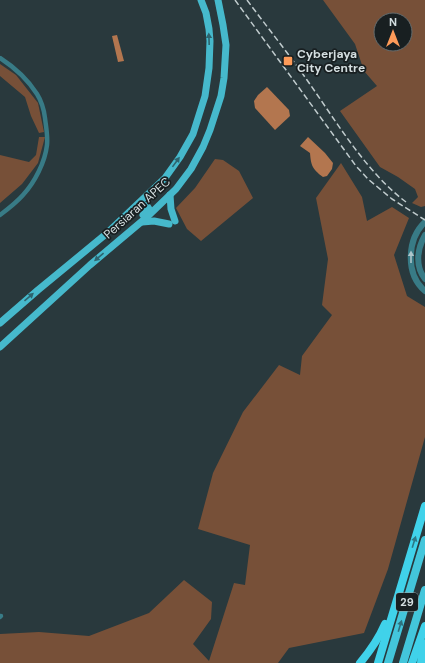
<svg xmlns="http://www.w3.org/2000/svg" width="425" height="663" font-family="'DM Sans',sans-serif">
<rect width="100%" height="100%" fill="#29393d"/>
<g fill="#775038" fill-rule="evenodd">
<path d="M323,0H425V206L421,207L412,203L418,197L415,189L398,177L380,167L340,111L377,86L364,71L355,44ZM381,20H405V44H381Z"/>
<path d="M0,64L16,75L38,103L44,132L39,133L31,116L25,97L0,76Z"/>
<path d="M39,137H45L38,163L22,184L0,203V155L29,162L36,155Z"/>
<path d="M215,159L223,160L239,171L253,198L201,241L187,229L176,208L195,188Z"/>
<path d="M341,163L362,197L367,221L392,207L409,218L394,255L407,296L425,307V437L388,569L364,633L289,648L278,663H0V634L39,632L89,636L149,613L184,580L212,602L211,619L193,644L209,661L234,583L245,585L250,545L198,529L213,473L243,412L279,365L300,375L302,356L332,315L322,305L328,259L316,198Z"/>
</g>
<g fill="#b3764f">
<path d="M117,35L124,61L118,62L112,36Z"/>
<path d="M267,87L289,110L290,116L275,130L255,108L254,101L258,95Z"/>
<path d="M308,137L325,153L333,163L332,169L327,176L323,177C312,169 311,165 310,153L300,146Z"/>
</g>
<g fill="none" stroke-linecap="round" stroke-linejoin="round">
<g stroke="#387b86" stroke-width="4.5">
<path d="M0,58C14,67 28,80 37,94C42,102 44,110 45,118C46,127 48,136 47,145C45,162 35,182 23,195C16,203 8,209 0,215"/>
<path d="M0,616H1L0,617"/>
</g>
<g stroke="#387b86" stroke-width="6">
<path d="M425,222C407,239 405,274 425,291"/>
<path d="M425,235C417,249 415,266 425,279"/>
</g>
<g stroke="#46b9cc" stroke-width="7">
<path d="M170,195L171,209L175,221"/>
<path d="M138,210L143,205L147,206L149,209L143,215"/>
<path d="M142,222L154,221L169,224"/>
<path d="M0,323L38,290L106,234L165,178L180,157L193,134L205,96L209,68L210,41L209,29L206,13L201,0"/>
<path d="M0,347L90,265L147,217L176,189L191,169L203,147L210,130L221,96L224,78L226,45L223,25L218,0"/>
</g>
<g stroke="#43c6db" stroke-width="8">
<path d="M388,663L425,540"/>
<path d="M403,663L425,590"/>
</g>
<g stroke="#40d2ea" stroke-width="8">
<path d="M360,663C370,651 379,638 385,624"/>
<path d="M378,663L425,506"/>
<path d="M412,663L425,626"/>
<path d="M421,663L423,643"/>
</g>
<g stroke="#c1ccce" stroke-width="1.5" stroke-dasharray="6 3" stroke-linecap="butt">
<path d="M235,0L356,166L368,179L392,199L425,220"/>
<path d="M247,0C267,27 288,53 307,80C336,121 366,172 406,202"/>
</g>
</g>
<defs><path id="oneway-solid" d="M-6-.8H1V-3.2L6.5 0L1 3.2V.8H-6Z"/></defs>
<g fill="#2d646e">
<use href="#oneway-solid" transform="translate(209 39) rotate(-92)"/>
<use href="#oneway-solid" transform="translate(176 162) rotate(-54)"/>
<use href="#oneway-solid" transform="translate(99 257) rotate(140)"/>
<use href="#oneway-solid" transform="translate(29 297) rotate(-41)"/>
</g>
<use fill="#adc5ca" href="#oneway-solid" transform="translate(411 257) rotate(-90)"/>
<use fill="#2c7886" href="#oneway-solid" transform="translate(414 542) rotate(-73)"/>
<use fill="#2e727e" href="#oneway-solid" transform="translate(400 626) rotate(-73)"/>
<rect fill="#fe9b59" stroke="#181f21" stroke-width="1.5" x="283" y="56" width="10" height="10" rx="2"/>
<g text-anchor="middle" stroke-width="3.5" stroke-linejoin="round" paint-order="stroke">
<rect fill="#181f21" stroke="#9ca5a7" stroke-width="1" x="396" y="593" width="22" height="18" rx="3"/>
<g font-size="11" font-weight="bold" fill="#d4dee0">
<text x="407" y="606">29</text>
</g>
<g font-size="12" font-weight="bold" fill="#d4dee0" stroke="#181f21" text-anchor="start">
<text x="297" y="58">Cyberjaya<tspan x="297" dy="14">City Centre</tspan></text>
</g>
<g font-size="12" fill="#d4dee0" stroke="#181f21">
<text transform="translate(137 208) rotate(-42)" y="4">Persiaran APEC</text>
</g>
</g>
<g transform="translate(393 32)"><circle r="19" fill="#181f21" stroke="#636b6d"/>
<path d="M0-3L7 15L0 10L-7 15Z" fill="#fe9b59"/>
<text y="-6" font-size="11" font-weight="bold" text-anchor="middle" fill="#d4dee0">N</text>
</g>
</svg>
